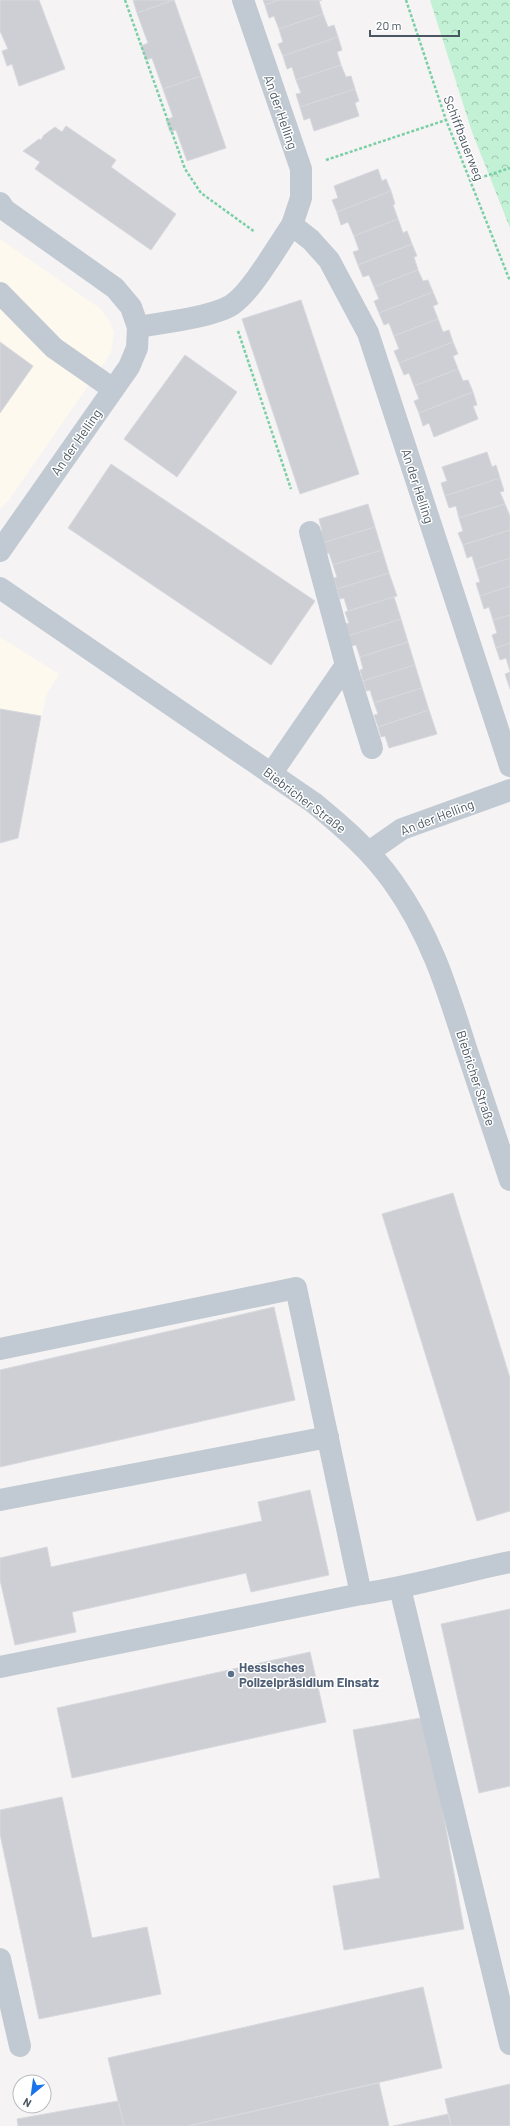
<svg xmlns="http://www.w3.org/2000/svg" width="510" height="2126" font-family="Barlow,sans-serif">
<defs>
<pattern id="forest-crowns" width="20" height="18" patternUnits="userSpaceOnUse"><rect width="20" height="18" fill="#c3f1d5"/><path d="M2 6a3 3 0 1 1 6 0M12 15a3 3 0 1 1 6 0" fill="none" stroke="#a0c6b0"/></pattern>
</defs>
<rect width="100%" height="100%" fill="#f5f3f3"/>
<g fill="#fdf9ef">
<path d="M0,239L101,309L110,322L114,332L111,353L9,500L0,509Z"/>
<path d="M0,637L59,674L46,695L18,838L0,843Z"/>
</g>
<path fill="url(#forest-crowns)" d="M430,0H510V228L472,132Z"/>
<g fill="#cdcfd5" stroke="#d7d9de">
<path d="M0,0H39L65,69L19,86L12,64L7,66L2,51L8,49L0,31Z"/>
<path d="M133,0H174L137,13Z"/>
<path d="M174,0L201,76L163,89L152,58L146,60L141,46L148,43L137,13Z"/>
<path d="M263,0H280L265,5Z"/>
<path d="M280,0H322L319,1L323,14L279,29L274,16L269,18L265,5Z"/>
<path d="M323,14L328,27L334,25L338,37L283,56L278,44L283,42L279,29Z"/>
<path d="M338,37L342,50L337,52L341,65L296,80L292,67L287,69L283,56Z"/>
<path d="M341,65L346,77L351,76L355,89L300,107L296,94L301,93L296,80Z"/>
<path d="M201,76L226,148L187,161L176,130L170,132L166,120L173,117L163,89Z"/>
<path d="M355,89L359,101L355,103L359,116L314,131L310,118L304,120L300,107Z"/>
<path d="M66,126L116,160L111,167L176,214L151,250L35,169L40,162L23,151L39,139L41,140L44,135L55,127L62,132Z"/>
<path d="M378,169L382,181L386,179L391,191L337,212L332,200L338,198L334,186Z"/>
<path d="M391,191L395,204L393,205L398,219L354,236L348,222L341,225L337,212Z"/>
<path d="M398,219L403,233L407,231L412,244L358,265L353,252L359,250L354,236Z"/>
<path d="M412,244L417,256L414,257L418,270L374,287L369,275L363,277L358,265Z"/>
<path d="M418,270L423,281L428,280L433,292L379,313L374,301L379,299L374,287Z"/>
<path d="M433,292L438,304L433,306L438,319L394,336L389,323L384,325L379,313Z"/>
<path d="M301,300L359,474L300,494L242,319Z"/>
<path d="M438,319L443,332L449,330L453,342L399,363L394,351L399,349L394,336Z"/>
<path d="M0,342L33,366L0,413Z"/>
<path d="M453,342L458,354L453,356L458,369L414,386L409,373L404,375L399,363Z"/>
<path d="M185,355L237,392L177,477L124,439Z"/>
<path d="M458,369L463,381L468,380L473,392L419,413L414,401L419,399L414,386Z"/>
<path d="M473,392L477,405L473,406L478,419L434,437L429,423L423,426L419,413Z"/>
<path d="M487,452L492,467L496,465L500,478L445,496L441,483L447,481L442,467Z"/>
<path d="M111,464L315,601L271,665L68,528Z"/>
<path d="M500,478L504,491L500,492L505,504L459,518L456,506L449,508L445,496Z"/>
<path d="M368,504L375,527L322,543L319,532L322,531L319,519Z"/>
<path d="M505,504L510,516V530L463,545L458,533L463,531L459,518Z"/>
<path d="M375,527L382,550L333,565L329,553L325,554L322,543Z"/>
<path d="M510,530V558L476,569L472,556L467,558L463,545Z"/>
<path d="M382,550L389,573L337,589L334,578L337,577L333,565Z"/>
<path d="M510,558V586L480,596L476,583L480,582L476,569Z"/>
<path d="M389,573L397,596L348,611L344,598L340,599L337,589Z"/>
<path d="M510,586V615L493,620L489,607L484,609L480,596Z"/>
<path d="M394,597L401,619L348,636L345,624L349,623L345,612Z"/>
<path d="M510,615V643L496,648L492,635L497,633L493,620Z"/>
<path d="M401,619L408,642L360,657L356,645L351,646L348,636Z"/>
<path d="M408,642L415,665L363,681L360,670L363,669L360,657Z"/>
<path d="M510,643V671L506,658L500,660L496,648Z"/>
<path d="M415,665L422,688L374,703L370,690L366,691L363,681Z"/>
<path d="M510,672V689L505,674Z"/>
<path d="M422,688L429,710L378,727L374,715L378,714L374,703Z"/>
<path d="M0,709L41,716L18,838L0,843Z"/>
<path d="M429,710L437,734L389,748L385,736L381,737L378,727Z"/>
<path d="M453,1193L510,1378V1511L477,1521L382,1214Z"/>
<path d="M274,1307L295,1400L0,1467V1370Z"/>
<path d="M310,1490L329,1575L251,1592L246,1573L72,1612L76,1632L15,1645L0,1580V1558L47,1547L51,1567L262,1521L258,1502Z"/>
<path d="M510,1609V1786L479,1793L441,1624Z"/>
<path d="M310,1652L326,1722L72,1778L57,1708Z"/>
<path d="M426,1717L464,1929L344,1950L333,1886L380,1878L353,1730Z"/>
<path d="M62,1797L92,1938L147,1927L161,1994L39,2019L0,1834V1810Z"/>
<path d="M423,1987L442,2068L188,2126H124L108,2058Z"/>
<path d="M379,2083L389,2126H188Z"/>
<path d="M510,2084V2126H451L445,2099Z"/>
<path d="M118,2101L124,2126H18L17,2119Z"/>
<path d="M448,2114L451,2126H393Z"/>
</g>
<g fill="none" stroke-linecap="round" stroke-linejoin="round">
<g stroke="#7ad0a6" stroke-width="2.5" stroke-dasharray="3 2" stroke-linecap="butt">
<path d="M125,0L185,169L201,193L255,232"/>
<path d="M406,0L446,120L510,281"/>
<path d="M326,160L446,120"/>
<path d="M470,181L510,168"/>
<path d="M238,331L291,489"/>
</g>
<g stroke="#c1cad2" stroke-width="22">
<path d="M243,0L301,169V198L292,225L311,240L329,260L368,333L510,766"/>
<path d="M0,203L5,210L115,288L131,307L138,327L137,348L129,367L0,551"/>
<path d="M0,293L54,348L113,389"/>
<path d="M138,327C161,323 215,317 233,304C252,291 278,245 292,225"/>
<path d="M310,532L346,665L372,748"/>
<path d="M0,588L314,803C343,827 371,851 393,882C430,934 446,985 465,1045C480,1090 495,1135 510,1180"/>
<path d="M271,774L346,665"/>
<path d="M369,852L402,829L510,790"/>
<path d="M0,1349L296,1288L361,1594"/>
<path d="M0,1500L328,1437"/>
<path d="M400,1588L510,2044"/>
<path d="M0,1667L361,1594C412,1587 460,1572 510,1562"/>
<path d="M0,1959L20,2046"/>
</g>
</g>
<circle fill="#5c6f8a" stroke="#fff" stroke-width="1.5" cx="231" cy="1674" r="4"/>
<g text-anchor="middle" stroke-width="3" stroke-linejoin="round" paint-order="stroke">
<g font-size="13" fill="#4a5661" stroke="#fff">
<text transform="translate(281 112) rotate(71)" y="5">An der Helling</text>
<text transform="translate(464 138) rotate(69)" y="5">Schiffbauerweg</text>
<text transform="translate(76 442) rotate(-55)" y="5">An der Helling</text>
<text transform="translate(418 486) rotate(72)" y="5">An der Helling</text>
<text transform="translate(305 800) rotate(37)" y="5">Biebricher Straße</text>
<text transform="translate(437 817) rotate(-21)" y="5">An der Helling</text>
<text transform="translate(476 1078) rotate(72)" y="5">Biebricher Straße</text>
</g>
<g font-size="13" font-weight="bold" fill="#4e5e75" stroke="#fff" text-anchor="start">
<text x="239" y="1672">Hessisches<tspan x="239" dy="15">Polizeipräsidium Einsatz</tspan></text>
</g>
</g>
<g transform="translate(32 2094) rotate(209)"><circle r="19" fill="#ffffff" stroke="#b7bbc0"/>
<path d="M0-3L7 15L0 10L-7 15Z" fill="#1a73e8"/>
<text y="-6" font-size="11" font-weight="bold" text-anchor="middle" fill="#4a5661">N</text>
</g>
<path d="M370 30v6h89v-6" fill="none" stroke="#4a5661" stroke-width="2"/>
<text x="376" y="30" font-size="12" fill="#4a5661" stroke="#ffffff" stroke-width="3" paint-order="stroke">20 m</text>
</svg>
